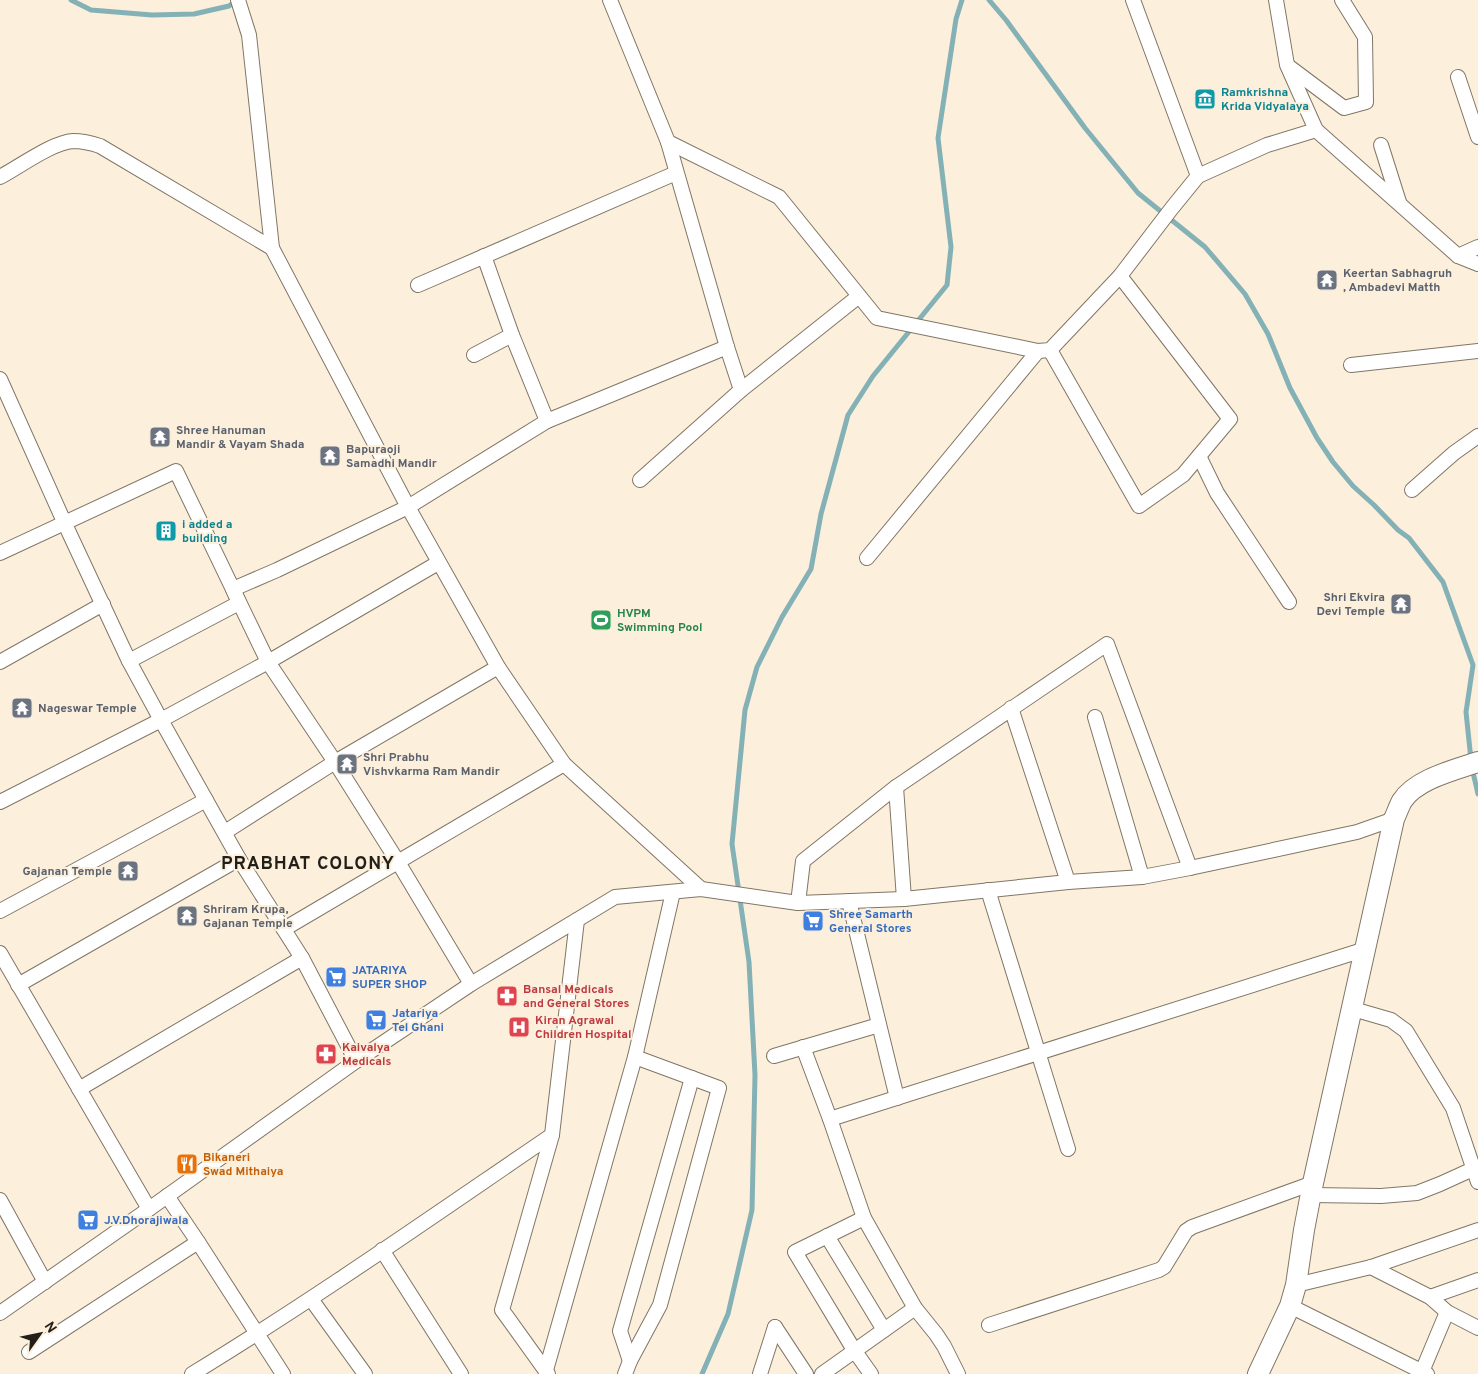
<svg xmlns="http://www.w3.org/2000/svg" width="1478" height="1374" font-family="Overpass,sans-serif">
<rect width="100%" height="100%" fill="#fcf0dd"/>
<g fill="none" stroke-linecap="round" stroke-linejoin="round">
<g stroke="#84b1b6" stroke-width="5">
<path d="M71,0L91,10L152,15L194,14L229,6L236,1"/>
<path d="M989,0L1006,20L1085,128L1138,193L1205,247L1245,294L1268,334L1290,388L1317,438L1333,462L1353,486L1374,505L1398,530L1409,538L1443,582L1473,665L1466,712L1471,760"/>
<path d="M1472,768L1478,794"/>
<path d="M702,1374L728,1314L752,1210L755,1075L749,962L732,844L745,710L757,667L782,617L811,569L821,514L848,415L873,376L947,285L951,247L938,138L956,19L962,0"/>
</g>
<g stroke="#807665" stroke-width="16">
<g id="street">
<path d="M238,0L249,35L272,248"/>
<path d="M610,0L668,142L779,197L877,318L1038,351L1050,350L1120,276L1172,208L1198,176L1133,0"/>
<path d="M1276,0L1287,65L1316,130L1458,256L1478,247"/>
<path d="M1288,66L1344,108L1366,102L1365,37L1342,0"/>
<path d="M1458,77L1478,137"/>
<path d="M668,142L727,347L741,390"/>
<path d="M1381,145L1399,202"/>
<path d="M1198,176L1267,145L1316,130"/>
<path d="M0,177C19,167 53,142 73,141C83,141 91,143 100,146L272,248L408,507L498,667L564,764L701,889"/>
<path d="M484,256L512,335L547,421"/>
<path d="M1458,256L1478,264"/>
<path d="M418,285L676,173"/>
<path d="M1050,350L1139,506L1183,475L1230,419L1120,276"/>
<path d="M474,355L512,335"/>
<path d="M1351,365L1478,351"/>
<path d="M0,379L65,524L129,661L161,720L239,859L302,958L356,1061"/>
<path d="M1199,456L1217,493L1289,602"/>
<path d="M640,480L741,390L859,296"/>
<path d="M1412,490L1454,453L1478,436"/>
<path d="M0,553L176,471L268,662L335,762L398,862L471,984"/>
<path d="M867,558L1038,351"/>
<path d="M129,661L239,603L233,589L277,570L408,507L547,421L727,347"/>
<path d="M0,662L103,604"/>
<path d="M1011,708L1068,882"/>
<path d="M1095,717L1142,877"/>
<path d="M896,787L904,899"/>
<path d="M0,802L161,720L268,662L438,563"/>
<path d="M225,832L335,762L498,667"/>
<path d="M988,890L1068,1149"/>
<path d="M849,901L897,1098"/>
<path d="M798,903L803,861L896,787L1107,644L1190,868"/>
<path d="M0,911L206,800"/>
<path d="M284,929L564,764"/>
<path d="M0,953L149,1209"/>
<path d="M18,985L239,859"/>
<path d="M1353,1009L1391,1020L1406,1031L1453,1108L1478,1182"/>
<path d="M803,1047L830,1119L864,1218L915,1308L936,1334L944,1346L958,1374"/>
<path d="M774,1056L879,1025"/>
<path d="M79,1089L302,958"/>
<path d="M830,1119L1366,949"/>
<path d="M1311,1195L1381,1196L1417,1193L1440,1184L1473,1169"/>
<path d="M167,1196L198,1242L283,1374"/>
<path d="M0,1200L45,1282"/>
<path d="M864,1218L795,1252L854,1350L871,1374"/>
<path d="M827,1236L884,1330"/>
<path d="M382,1250L461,1374"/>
<path d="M1371,1267L1430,1297L1447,1312L1478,1328"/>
<path d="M1296,1285L1371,1267L1478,1230"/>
<path d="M1430,1297L1478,1280"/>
<path d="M311,1299L365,1374"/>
<path d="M1290,1306L1427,1374"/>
<path d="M0,1313L149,1209L356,1061L471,984L615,897L701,889L798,903L904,899L1068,882L1142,877L1190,868L1357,832L1394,819"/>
<path d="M989,1325L1159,1270L1164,1267L1186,1231L1192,1227L1313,1183"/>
<path d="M775,1327L806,1374"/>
<path d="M29,1352L198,1242"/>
<path d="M630,1361L620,1331L692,1078"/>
<path d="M546,1370L635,1057L673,892"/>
<path d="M192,1374C315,1299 433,1216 552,1135"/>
<path d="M548,1374L502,1310L552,1135L577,920"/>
<path d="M625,1374L630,1361L660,1305L719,1088L635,1057"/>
<path d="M760,1374L775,1327"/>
<path d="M822,1374L915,1308"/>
<path d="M1421,1374L1447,1312"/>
</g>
</g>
<g stroke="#807665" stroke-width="22">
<path id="secondary" d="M1258,1374L1290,1306L1296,1285L1304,1230L1313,1183L1394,819C1397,813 1399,806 1402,801C1416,779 1455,770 1478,762"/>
</g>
<use href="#street" stroke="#fff" stroke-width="14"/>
<use href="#secondary" stroke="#fff" stroke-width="20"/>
</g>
<defs>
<g id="museum-square" transform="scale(1.125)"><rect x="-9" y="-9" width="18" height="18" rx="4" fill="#0f9aa8" stroke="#fcf0dd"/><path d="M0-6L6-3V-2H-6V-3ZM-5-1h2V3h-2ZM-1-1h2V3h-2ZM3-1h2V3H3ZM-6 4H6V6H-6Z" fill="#fff"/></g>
<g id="temple-square" transform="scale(1.125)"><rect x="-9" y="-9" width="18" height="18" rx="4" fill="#6b7280" stroke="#fcf0dd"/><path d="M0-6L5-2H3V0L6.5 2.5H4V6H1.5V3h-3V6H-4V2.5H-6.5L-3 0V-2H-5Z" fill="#fff"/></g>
<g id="building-square" transform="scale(1.125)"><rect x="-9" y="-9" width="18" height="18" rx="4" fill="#0f9aa8" stroke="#fcf0dd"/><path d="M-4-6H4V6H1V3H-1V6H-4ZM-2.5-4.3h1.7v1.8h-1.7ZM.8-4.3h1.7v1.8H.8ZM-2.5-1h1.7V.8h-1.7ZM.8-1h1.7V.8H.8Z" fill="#fff"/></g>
<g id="stadium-square" transform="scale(1.125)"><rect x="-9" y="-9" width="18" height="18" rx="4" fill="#2e9e5b" stroke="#fcf0dd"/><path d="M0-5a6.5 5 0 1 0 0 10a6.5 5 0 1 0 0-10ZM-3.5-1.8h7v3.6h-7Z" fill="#fff"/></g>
<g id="supermarket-square" transform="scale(1.125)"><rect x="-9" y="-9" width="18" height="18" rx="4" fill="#3f7fe0" stroke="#fcf0dd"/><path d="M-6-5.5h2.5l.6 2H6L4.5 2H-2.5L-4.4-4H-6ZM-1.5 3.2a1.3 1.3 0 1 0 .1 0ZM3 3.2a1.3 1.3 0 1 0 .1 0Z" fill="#fff"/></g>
<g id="pharmacy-square" transform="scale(1.125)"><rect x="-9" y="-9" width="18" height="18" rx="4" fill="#e0444e" stroke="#fcf0dd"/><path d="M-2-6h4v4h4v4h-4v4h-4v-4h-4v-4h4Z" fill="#fff"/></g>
<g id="hospital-square" transform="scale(1.125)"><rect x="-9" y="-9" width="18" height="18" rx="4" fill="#e0444e" stroke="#fcf0dd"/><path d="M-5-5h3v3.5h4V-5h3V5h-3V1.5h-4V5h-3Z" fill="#fff"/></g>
<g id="restaurant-square" transform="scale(1.125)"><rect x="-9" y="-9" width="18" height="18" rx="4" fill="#e8710a" stroke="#fcf0dd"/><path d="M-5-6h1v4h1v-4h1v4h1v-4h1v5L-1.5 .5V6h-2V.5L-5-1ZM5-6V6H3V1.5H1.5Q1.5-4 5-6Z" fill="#fff"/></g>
</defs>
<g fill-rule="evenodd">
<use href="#museum-square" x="1205" y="99"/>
<use href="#temple-square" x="1327" y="280"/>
<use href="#temple-square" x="160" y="437"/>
<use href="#temple-square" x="330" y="456"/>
<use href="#building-square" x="166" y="531"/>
<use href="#temple-square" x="1401" y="604"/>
<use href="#stadium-square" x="601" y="620"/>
<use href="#temple-square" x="22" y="708"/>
<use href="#temple-square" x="347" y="764"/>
<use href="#temple-square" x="128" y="871"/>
<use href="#temple-square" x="187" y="916"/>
<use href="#supermarket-square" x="813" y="921"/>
<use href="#supermarket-square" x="336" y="977"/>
<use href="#pharmacy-square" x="507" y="996"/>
<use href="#supermarket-square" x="376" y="1020"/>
<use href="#hospital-square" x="519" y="1027"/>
<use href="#pharmacy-square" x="326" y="1054"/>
<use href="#restaurant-square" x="187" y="1164"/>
<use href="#supermarket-square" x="88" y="1220"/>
</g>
<g text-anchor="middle" stroke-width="4" stroke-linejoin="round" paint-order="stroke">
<g font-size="12" font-weight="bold" fill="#0d838f" stroke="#fcf0dd" text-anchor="start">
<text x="1221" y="96">Ramkrishna<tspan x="1221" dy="14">Krida Vidyalaya</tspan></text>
<text x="182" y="528">i added a<tspan x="182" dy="14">building</tspan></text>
</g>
<g font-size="12" font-weight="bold" fill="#5b616d" stroke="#fcf0dd" text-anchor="start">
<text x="1343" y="277">Keertan Sabhagruh<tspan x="1343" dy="14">, Ambadevi Matth</tspan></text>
<text x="176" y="434">Shree Hanuman<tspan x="176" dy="14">Mandir &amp; Vayam Shada</tspan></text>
<text x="346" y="453">Bapuraoji<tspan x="346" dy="14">Samadhi Mandir</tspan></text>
<text x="1385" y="601" text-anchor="end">Shri Ekvira<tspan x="1385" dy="14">Devi Temple</tspan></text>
<text x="38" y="712">Nageswar Temple</text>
<text x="363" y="761">Shri Prabhu<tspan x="363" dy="14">Vishvkarma Ram Mandir</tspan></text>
<text x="112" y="875" text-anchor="end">Gajanan Temple</text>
<text x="203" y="913">Shriram Krupa,<tspan x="203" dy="14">Gajanan Temple</tspan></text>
</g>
<g font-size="12" font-weight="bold" fill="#27864d" stroke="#fcf0dd" text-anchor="start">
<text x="617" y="617">HVPM<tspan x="617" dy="14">Swimming Pool</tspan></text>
</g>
<g font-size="12" font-weight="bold" fill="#366cbe" stroke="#fcf0dd" text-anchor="start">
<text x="829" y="918">Shree Samarth<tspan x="829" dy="14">General Stores</tspan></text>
<text x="352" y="974">JATARIYA<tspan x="352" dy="14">SUPER SHOP</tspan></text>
<text x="392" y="1017">Jatariya<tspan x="392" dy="14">Tel Ghani</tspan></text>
<text x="104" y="1224">J.V.Dhorajiwala</text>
</g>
<g font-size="12" font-weight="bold" fill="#be3a42" stroke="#fcf0dd" text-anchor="start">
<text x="523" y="993">Bansal Medicals<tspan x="523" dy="14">and General Stores</tspan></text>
<text x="535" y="1024">Kiran Agrawal<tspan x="535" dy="14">Children Hospital</tspan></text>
<text x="342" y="1051">Kaivalya<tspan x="342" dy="14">Medicals</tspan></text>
</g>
<g font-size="12" font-weight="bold" fill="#c56008" stroke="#fcf0dd" text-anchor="start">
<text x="203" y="1161">Bikaneri<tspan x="203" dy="14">Swad Mithaiya</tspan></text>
</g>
<g font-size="18" font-weight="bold" letter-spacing="1" fill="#231f18" stroke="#fcf0dd">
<text x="308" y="869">PRABHAT COLONY</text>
</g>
</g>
<g transform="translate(40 1334) rotate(57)" stroke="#fcf0dd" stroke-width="4" paint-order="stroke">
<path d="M0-4L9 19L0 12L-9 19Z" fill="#231f18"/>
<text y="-8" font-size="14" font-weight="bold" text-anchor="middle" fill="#231f18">N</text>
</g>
</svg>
